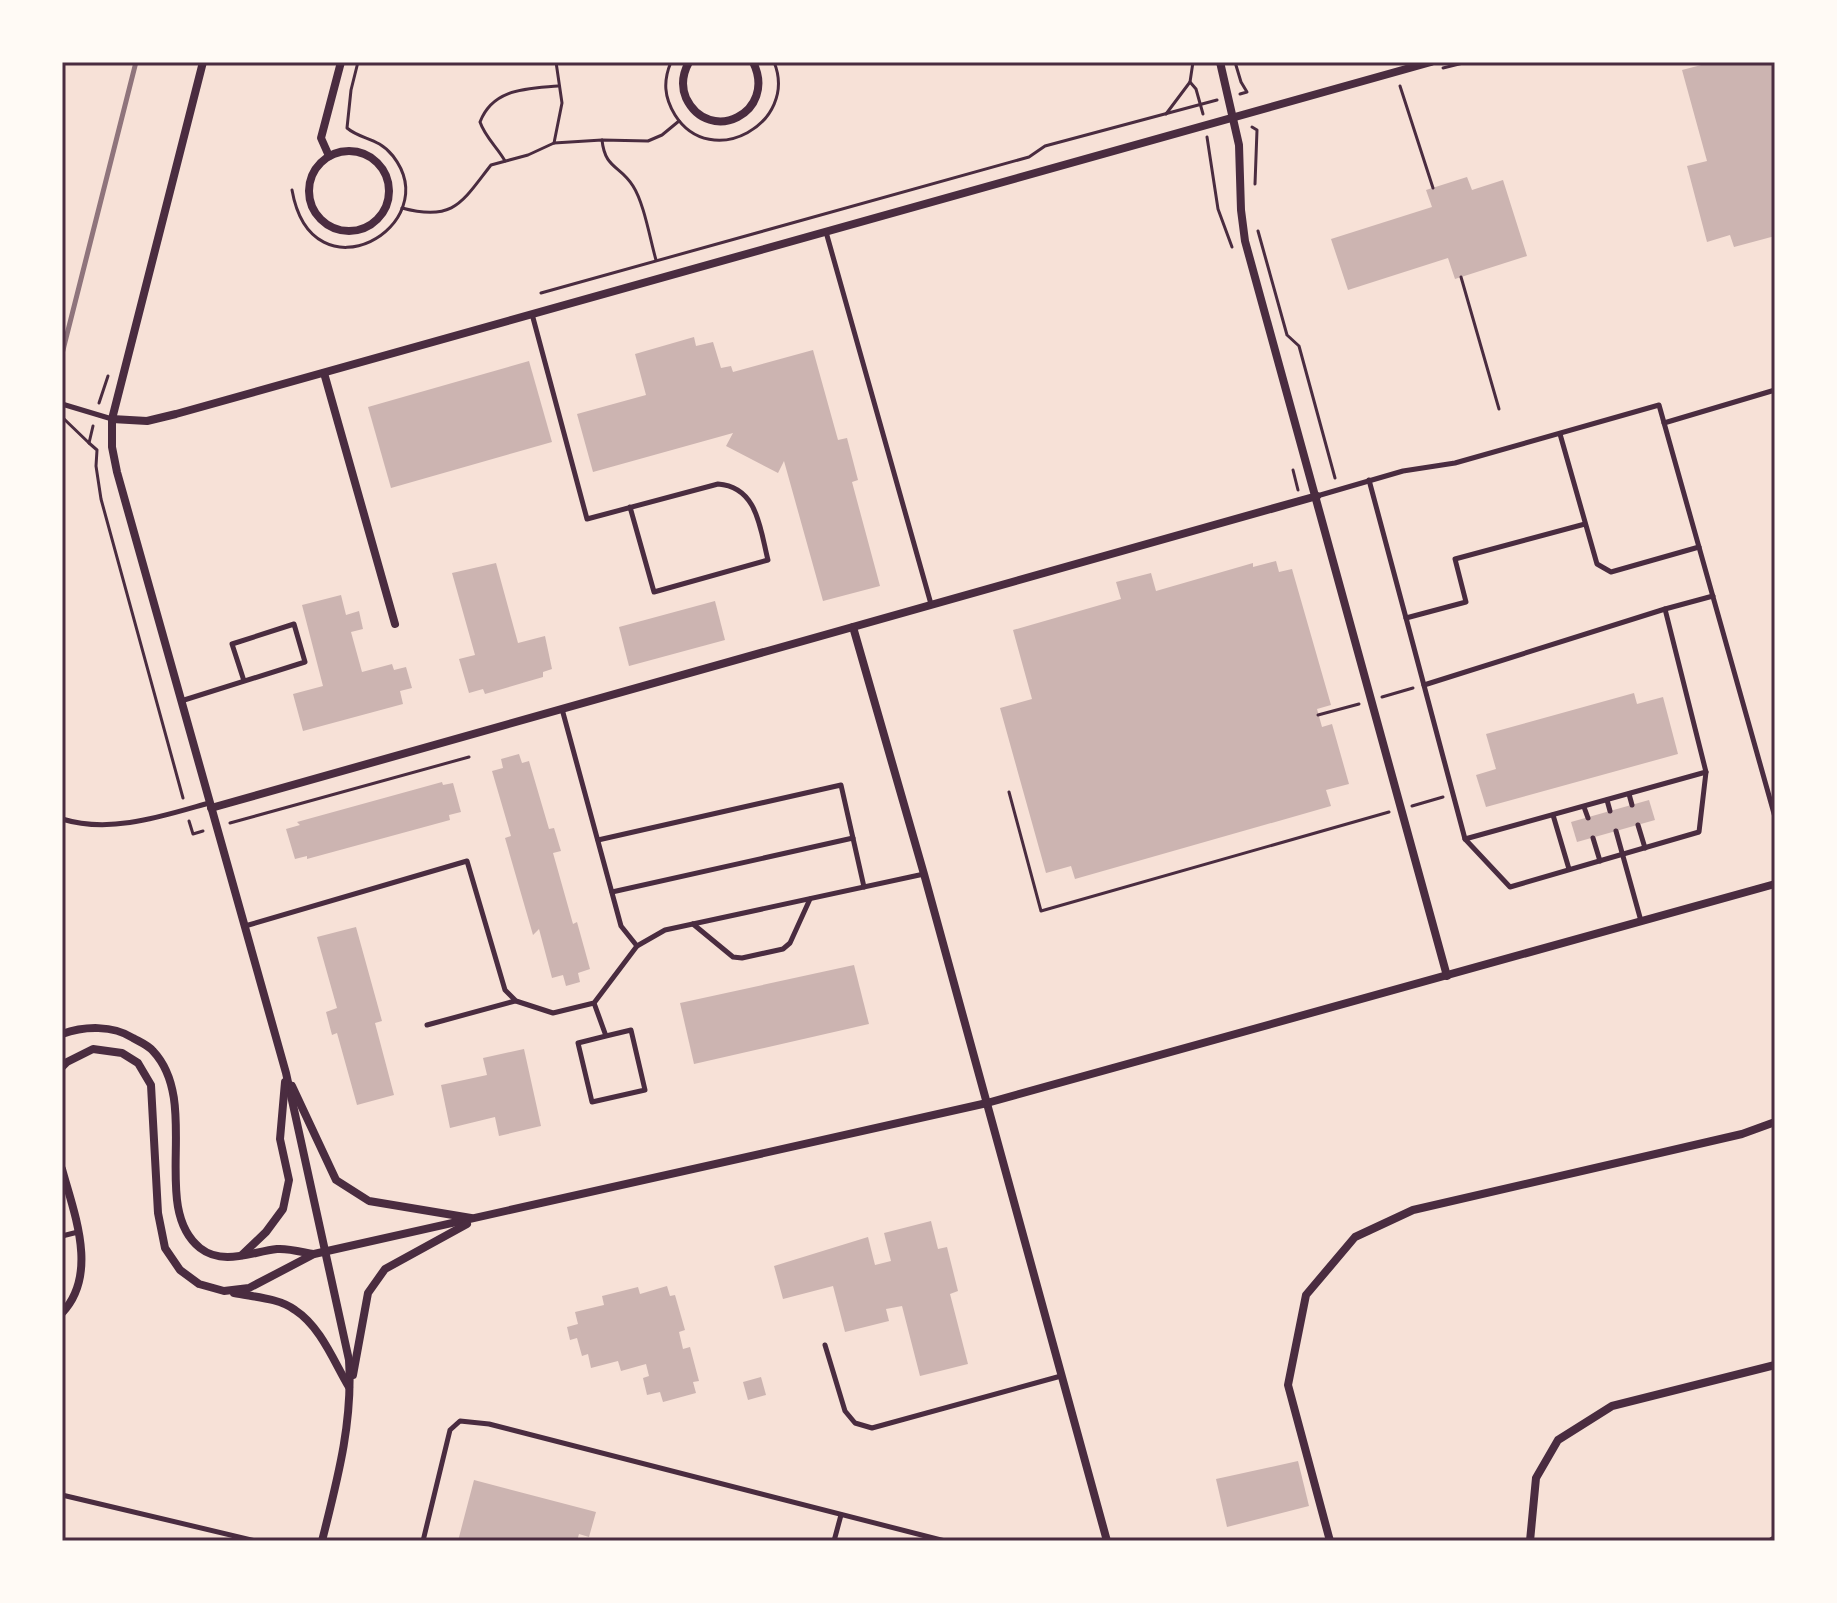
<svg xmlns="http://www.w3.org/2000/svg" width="1837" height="1603" font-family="Commissioner,sans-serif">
<rect width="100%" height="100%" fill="#f7e1d7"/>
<g fill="#ccb4b1">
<path d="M1713,62H1775V236L1734,247L1730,235L1707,242L1687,166L1707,161L1682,70Z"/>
<path d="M1467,177L1472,190L1503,180L1527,256L1455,279L1448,258L1348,290L1331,239L1432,207L1426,190Z"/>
<path d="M694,337L696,346L713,342L721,368L731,366L733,372L813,350L838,440L847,438L858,480L852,482L880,586L823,601L784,461L778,473L726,446L733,433L593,472L577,414L646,395L635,354Z"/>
<path d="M529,361L552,442L391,488L368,407Z"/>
<path d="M1276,561L1279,572L1292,569L1331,705L1317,709L1322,727L1332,724L1349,784L1326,790L1331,806L1075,879L1071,866L1046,873L1000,708L1032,699L1013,630L1121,599L1116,582L1151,573L1156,591L1253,563V567Z"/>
<path d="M496,563L518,643L545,636L552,669L543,672V677L485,694L483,689L469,693L459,659L475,655L452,573Z"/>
<path d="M341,595L346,615L359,611L363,629L351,632L362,672L392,664L394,670L406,667L412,688L400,691L403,704L303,731L293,694L323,686L302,605Z"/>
<path d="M715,601L725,640L629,666L619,627Z"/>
<path d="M1634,693L1637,704L1663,697L1678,754L1486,807L1476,775L1496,769L1486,734Z"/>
<path d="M519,754L522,763L529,761L549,829L554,828L561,851L553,853L573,924L577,922L590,969L578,973L580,982L566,986L563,975L552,978L539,929L533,935L505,838L511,836L492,771L503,768L501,759Z"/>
<path d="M442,782L443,785L453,783L461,812L449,815L450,820L307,859V856L295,859L286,829L300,825L297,822Z"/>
<path d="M1649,800L1655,820L1577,842L1571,822Z"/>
<path d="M356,927L382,1021L375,1023L394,1095L357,1105L337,1033L332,1035L326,1012L337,1008L317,937Z"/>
<path d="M854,965L869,1024L694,1064L680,1003Z"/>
<path d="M524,1049L541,1126L499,1136L495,1117L450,1128L441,1085L487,1075L483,1058Z"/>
<path d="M931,1221L938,1249L947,1247L958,1291L950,1294L968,1364L920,1376L902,1306L886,1309L889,1321L845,1332L833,1286L783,1299L774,1266L868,1237L875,1265L891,1261L884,1233Z"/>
<path d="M667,1286L670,1296L675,1295L685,1330L679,1332L683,1349L690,1347L699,1381L693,1382L696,1393L663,1402L660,1392L647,1395L643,1378L649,1376L646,1364L621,1371L618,1361L591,1368L588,1354L582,1356L577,1338L570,1340L567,1327L578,1324L575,1312L604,1305L602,1296L638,1287L640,1294Z"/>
<path d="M761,1377L766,1395L748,1400L743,1382Z"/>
<path d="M1298,1461L1309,1506L1227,1527L1216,1479Z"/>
<path d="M474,1480L596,1512L589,1537L579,1534L577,1541H458Z"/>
</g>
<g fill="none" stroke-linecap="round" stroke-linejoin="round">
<g stroke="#4a2c40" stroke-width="3">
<path d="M671,62C663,81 664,97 675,115C711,172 799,123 774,62"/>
<path d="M1193,62L1190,82L1196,89L1203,114"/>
<path d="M1235,62L1241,82L1247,92L1240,94"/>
<path d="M1443,68L1467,62"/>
<path d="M1400,86L1433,188"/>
<path d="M1166,114L1190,82"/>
<path d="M1252,127L1257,130L1255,184"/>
<path d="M1207,137L1218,209L1232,247"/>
<path d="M602,140C605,169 620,165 633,186C644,203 650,239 656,260"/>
<path d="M554,143L562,103L556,62"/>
<path d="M505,161C498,148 485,137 480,122C493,88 527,89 558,86"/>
<path d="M292,190C312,303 447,226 393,156C378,137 361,140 347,128L351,90L358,62"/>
<path d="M402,208C454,222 462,202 491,165L528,155L554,143L602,140L648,141L662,135L679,121"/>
<path d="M1258,231L1287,335L1299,346L1335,478"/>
<path d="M1461,277L1499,409"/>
<path d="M541,293L1029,157L1045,146L1217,100"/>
<path d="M99,403L108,376"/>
<path d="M62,417L89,443L93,426"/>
<path d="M89,443L97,450L96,466L101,499L183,798"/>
<path d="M1293,470L1298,490"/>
<path d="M1382,697L1413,688"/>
<path d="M1318,715L1359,704"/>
<path d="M1009,792L1041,911L1389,812"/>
<path d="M1412,806L1443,797"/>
<path d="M189,821L193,834L203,831"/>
<path d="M230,823L469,757"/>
</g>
<g stroke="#4a2c40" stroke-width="5">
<path d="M826,232L931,604"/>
<path d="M532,314L587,519L718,484C758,487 760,529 768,560L654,592L630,507"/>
<path d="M62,404L112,419"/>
<path d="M1664,423L1775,390"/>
<path d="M1560,434L1597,564L1611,572L1699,547"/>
<path d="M1369,480L1406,618L1466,602L1455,559L1585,524"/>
<path d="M1317,496L1403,471L1455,463L1659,405L1775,817"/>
<path d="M1406,618L1465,839L1510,887L1699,832L1706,772L1665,609L1713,596"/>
<path d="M1424,685L1665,609"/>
<path d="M181,701L305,662L294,624L232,644L244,681"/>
<path d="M562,709L621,926L637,946"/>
<path d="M1629,794L1632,805"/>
<path d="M1607,800L1610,811"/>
<path d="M1584,807L1588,818"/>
<path d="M1553,815L1569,869"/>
<path d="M62,819C111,834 163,816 209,803"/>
<path d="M1638,825L1645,848"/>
<path d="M1616,831L1641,921"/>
<path d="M1593,838L1600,861"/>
<path d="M1465,839L1706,772"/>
<path d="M598,840L841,785L864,887"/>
<path d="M612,892L853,838"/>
<path d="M693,924L733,957L742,958L783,949L790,943L810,899"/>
<path d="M245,926L467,861L505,990L516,1001L553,1013L594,1003L637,946L665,930L924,874"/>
<path d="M594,1003L606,1036L578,1043L592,1102L645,1090L631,1030L606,1036"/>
<path d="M427,1025L515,1001"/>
<path d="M62,1236L78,1232"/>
<path d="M825,1345L845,1411L855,1423L872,1428L1061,1376"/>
<path d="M62,1495L256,1541"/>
<path d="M423,1541L450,1430L460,1421L489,1424L945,1541"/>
<path d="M834,1541L841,1515"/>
</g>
<g stroke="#4a2c40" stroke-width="8">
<path d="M203,62L112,419V447L117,472L286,1073L349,1360C353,1423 337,1481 322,1541"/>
<path d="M689,62C683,73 681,86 686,98C709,146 778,113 753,62"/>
<path d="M1220,62L1239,145L1241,210L1245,241L1447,976"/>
<circle cx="349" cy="191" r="40"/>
<path d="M329,156L321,138L341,62"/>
<path d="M324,373L395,624"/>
<path d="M112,419L147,421L176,414L1431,62"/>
<path d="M853,627L924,874L1107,1541"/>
<path d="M211,808L1317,496"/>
<path d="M62,1034C84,1026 113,1025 133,1038C140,1042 148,1045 153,1051C202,1103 149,1207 200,1248C223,1266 251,1252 277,1249C288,1248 302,1252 313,1254"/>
<path d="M62,1067L67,1062L93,1049L122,1053L138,1063L151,1085L158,1213L165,1248L180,1270L199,1284L224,1291L249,1288L314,1254L987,1103L1775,884"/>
<path d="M292,1086L336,1180L369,1201L471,1218"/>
<path d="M62,1169C74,1213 99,1274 62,1313"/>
<path d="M242,1255L266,1232L283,1209L289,1180L280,1139L285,1082"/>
<path d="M234,1293C254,1297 279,1298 295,1310C321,1327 334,1362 349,1387"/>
<path d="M353,1375L368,1293L385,1269L467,1224"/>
<path d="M1330,1541L1288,1385L1306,1295L1355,1237L1413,1210L1742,1134L1775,1122"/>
<path d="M1530,1541L1536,1478L1558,1440L1612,1406L1775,1365"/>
<path d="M1772,1541L1775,1539"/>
</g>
<path stroke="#8f747c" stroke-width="5" d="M62,354L136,62"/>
</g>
<rect width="1837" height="1603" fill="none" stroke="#fffaf5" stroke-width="128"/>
<rect x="64" y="64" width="1709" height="1475" fill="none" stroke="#4a2c40" stroke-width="3"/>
</svg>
